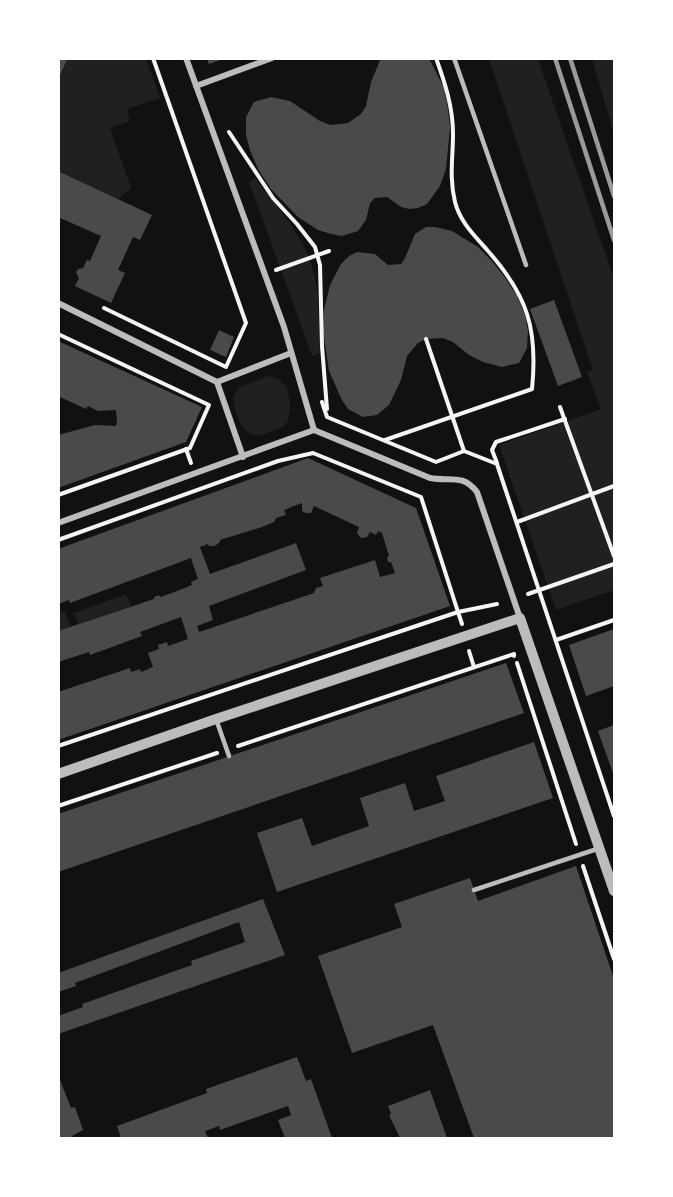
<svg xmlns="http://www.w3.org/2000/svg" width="673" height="1197" font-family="'Libre Baskerville',serif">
<rect width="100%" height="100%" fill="#111"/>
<g fill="#202020">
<path d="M68,59H146L160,98L127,109L130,121L110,128L131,188L118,199L59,171V80Z"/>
<path d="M489,59H538L614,279V478L612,479L614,485V590L556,610L499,445L601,409L587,372L593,370Z"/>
<path d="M592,59H614V134Z"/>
<path d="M255,178C270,198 287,217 300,239C321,273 319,314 320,353L312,356L249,182Z"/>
<path d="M269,376C291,378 292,404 288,421C283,428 276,430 268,433C243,443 236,417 233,397L239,387Z"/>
<path d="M126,594L131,606L78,624L74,613Z"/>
<path d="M65,611L70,627L59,631V613Z"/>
</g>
<g fill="#4a4a4a" fill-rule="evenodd">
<path d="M58,58H68L58,80Z"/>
<path d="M207,58H223V59L209,64Z"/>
<path d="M381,58L430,60L444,88L448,109L450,128L446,169L440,186L427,204L418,208L409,209L401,207L387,197L375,198L370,203L366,220L358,231L342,236L331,234L318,230L298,217L271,189L258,169L250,150L246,135V117L254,102L271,97L290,101L320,121L330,125L348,123L361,114L366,106L371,82Z"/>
<path d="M58,171L152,215L140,240L133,237L118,270L125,273L111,303L75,286L79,278L76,272L78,269L83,268L87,260L90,261L101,236L58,217Z"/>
<path d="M426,227H435L452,231L478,247L491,260L504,276L517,296L525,315L528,331L527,348L519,363L502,367L483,362L469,355L453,342L443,338L426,339L418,343L407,356L401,380L389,405L377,415L363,417L348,409L342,400L329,371L323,331L324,310L330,285L341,264L349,256L357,252L375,254L388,265L401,264L405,258L415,234Z"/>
<path d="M554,300L582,377L558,386L530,309Z"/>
<path d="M219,330L234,337L226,357L210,350Z"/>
<path d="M58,341L202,407L186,442L58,488V435L95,425L116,426L117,422L116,410L98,411L88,406L86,409L58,396Z"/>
<path d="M308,458L416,508L450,606L58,740V692L130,668L131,672L140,669L141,672L153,667L148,653L159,649L158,645L167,642L168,646L188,639L181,617L140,632L142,636L90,655L89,652L58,662V631L154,599V597L159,595L160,597L172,593L192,585L191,582L198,579L191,558L70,603L69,600L58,604V549ZM302,503V511L305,513H311L314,506L359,527L357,533L361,538L367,537L370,532L376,535L378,531L382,533L389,556L387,557L388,562H391L395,573L380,577L375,560L320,578L323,586L316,588L314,593L199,632L197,626L213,620L209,606L306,570L296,543L210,574L200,547L208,544L209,546H215L220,542V540L262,527L274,522L276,518L286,515L284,510Z"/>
<path d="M614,629V686L586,696L569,645Z"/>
<path d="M506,663L524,713L58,872V814Z"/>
<path d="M614,725V776L598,731Z"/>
<path d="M534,742L553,798L277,892L257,833L302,818L312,846L369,826L360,798L405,783L414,811L445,801L436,776Z"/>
<path d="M576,866L614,979V1138H474L433,1025L352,1053L318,956L402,927L394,904L470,878L478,901Z"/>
<path d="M263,899L285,955L58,1034V1016L83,1007L82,1004L192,965L191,961L245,942L239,922L75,983L76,986L58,992V973Z"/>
<path d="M297,1057L306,1081L311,1079L332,1138H285L278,1120L291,1115L288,1106L220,1130L219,1126L205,1131L208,1138H121L117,1126L207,1093L206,1089Z"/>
<path d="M58,1075L71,1108L75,1107L83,1130L72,1136V1138H58Z"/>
<path d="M430,1090L447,1138H400L389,1115L391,1114L388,1106Z"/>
</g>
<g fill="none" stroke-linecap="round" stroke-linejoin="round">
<g stroke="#f5f5f5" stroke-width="4">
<path d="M229,132L273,198L297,224L315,247L320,265L322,346L327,409"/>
<path d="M276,270L329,251"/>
<path d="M104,308L226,367L246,323L153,58"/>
<path d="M58,334L209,405L190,448L58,495"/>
<path d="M426,339L464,451"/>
<path d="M322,402L327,417L436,462L464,451L497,464L614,816"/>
<path d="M560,407L614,556"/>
<path d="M385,440L532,389C538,330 528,296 488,251C475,236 460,222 455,202C449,177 453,158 453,134C453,107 445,83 436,58"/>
<path d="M186,449L191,463"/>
<path d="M497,463L492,450L496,442L565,419"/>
<path d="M517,522L614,486"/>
<path d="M58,540L278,461L313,453L421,497L458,612L497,604"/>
<path d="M528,594L614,564"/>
<path d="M556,640L614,620"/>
<path d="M469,651L474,667"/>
<path d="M517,663L576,844"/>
<path d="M58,746L458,612L462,624"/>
<path d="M238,746L514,654V656"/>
<path d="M58,806L217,753"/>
<path d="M583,866L614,959"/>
</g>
<g stroke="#bcbcbc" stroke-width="4.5">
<path d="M454,58L526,265"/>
<path d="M216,719L229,756"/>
<path d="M474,890L600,848"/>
</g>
<g stroke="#bcbcbc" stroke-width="6">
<path d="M186,58L284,327L314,430"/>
<path d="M196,86L272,58"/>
<path d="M58,303L217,382L243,457"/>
<path d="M217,382L291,353"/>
<path d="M314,430L430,478C450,482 462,473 477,492L520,618"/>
<path d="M58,523L314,430"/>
</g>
<path stroke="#bcbcbc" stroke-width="10" d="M58,774L216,719L520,618L614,891"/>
<g stroke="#9a9a9a" stroke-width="4.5">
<path d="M555,58L614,240"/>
<path d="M570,58L614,196"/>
</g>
</g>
<rect width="673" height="1197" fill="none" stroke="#ffffff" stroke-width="120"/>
</svg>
